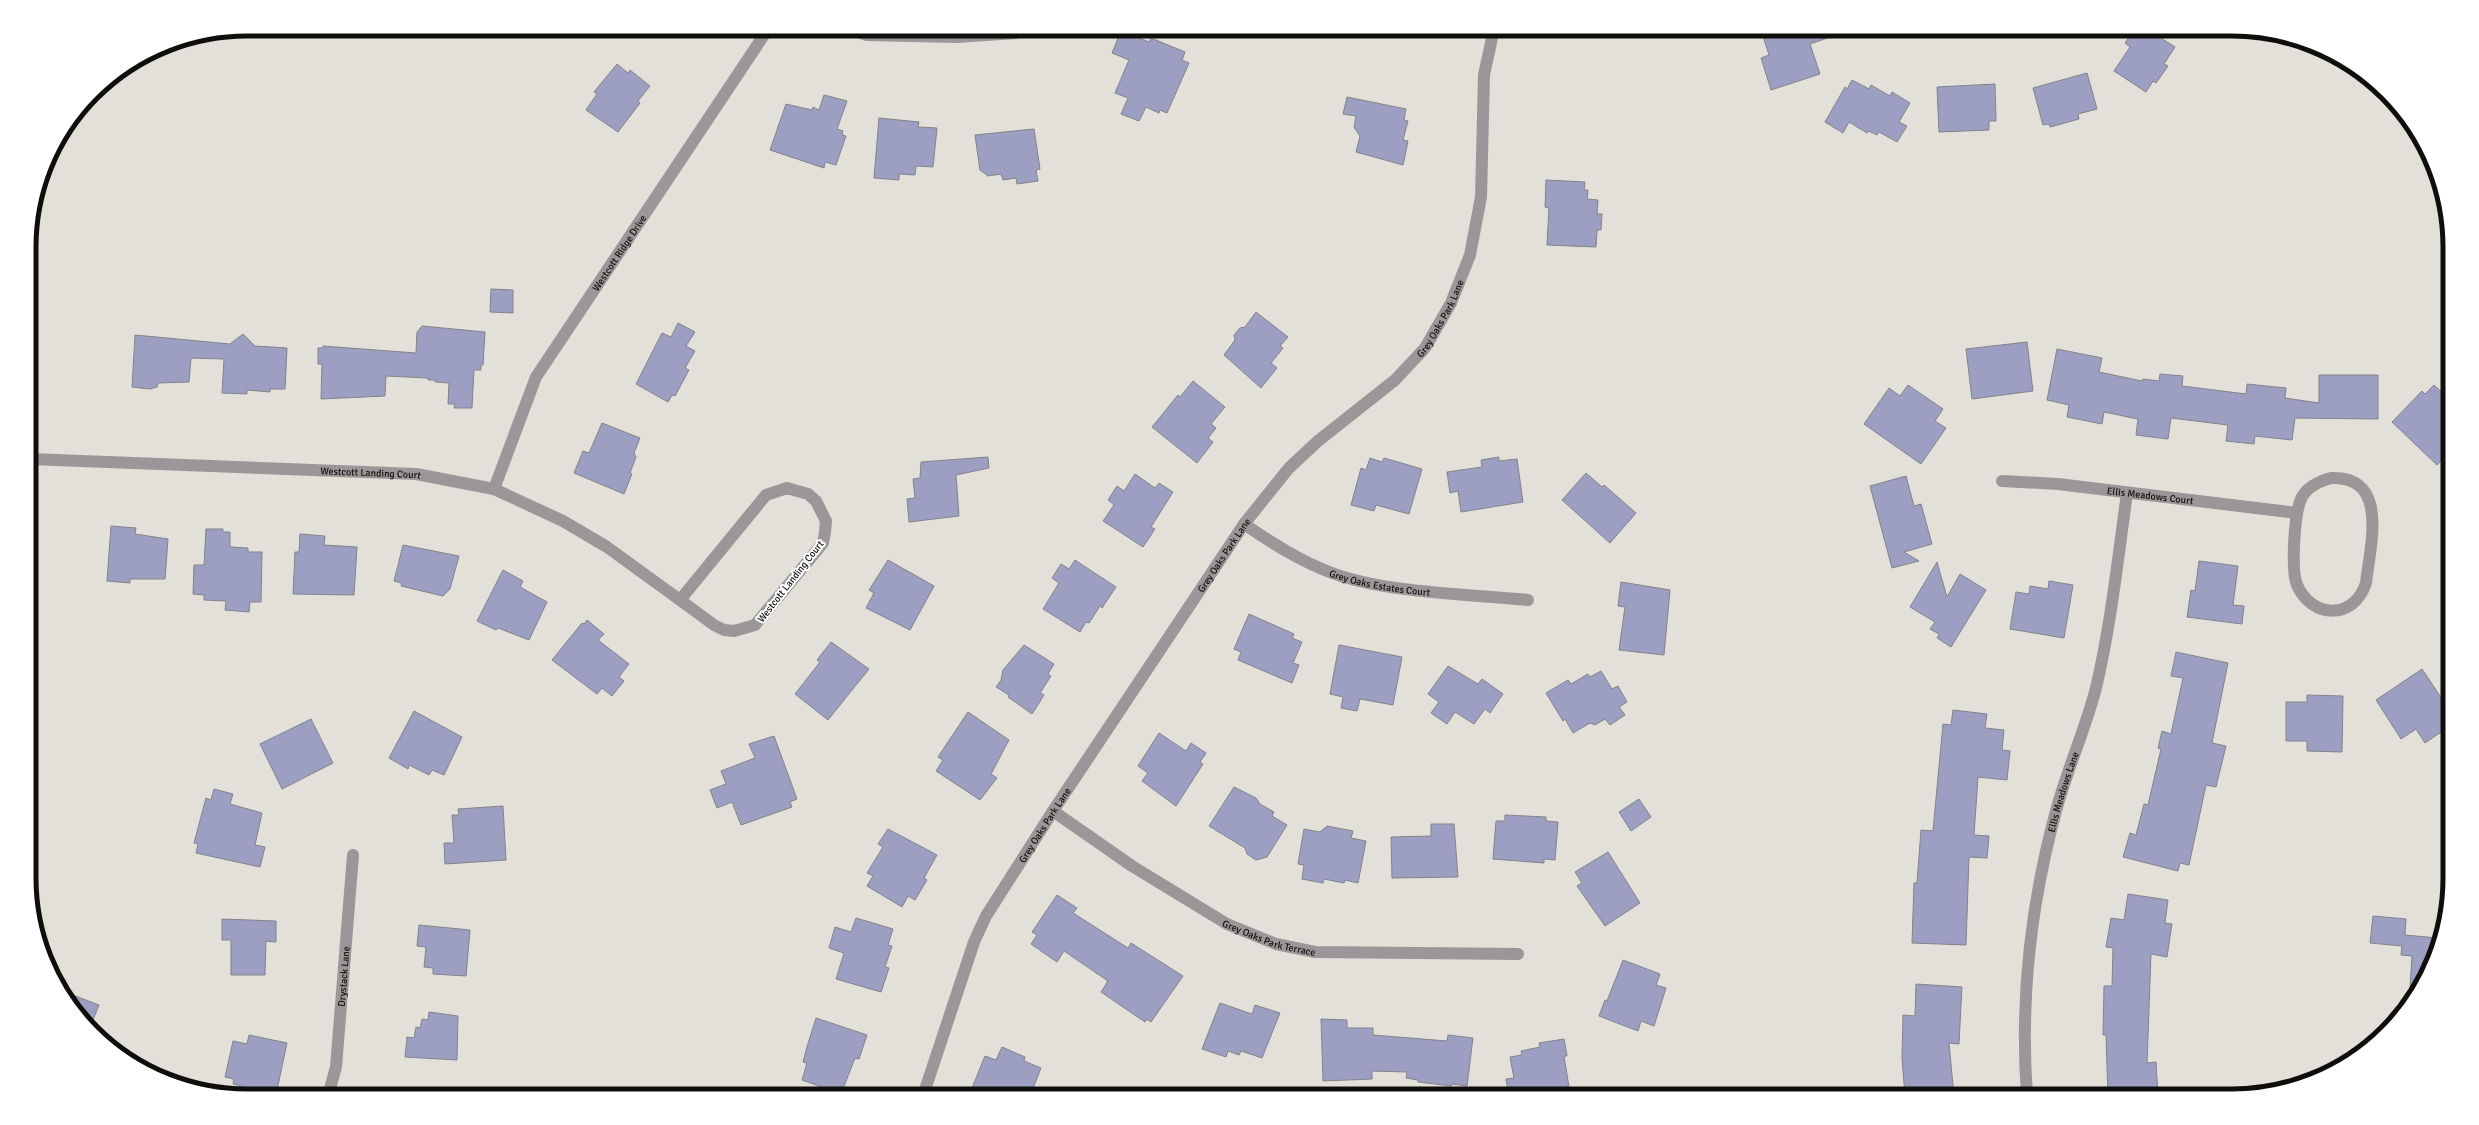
<svg xmlns="http://www.w3.org/2000/svg" width="2479" height="1125" font-family="Signika,sans-serif">
<rect width="100%" height="100%" fill="#e2e0d8"/>
<g fill="#9c9fc1" stroke="#82838a">
<path d="M1785,29H1845V32L1810,44L1820,74L1771,90L1761,58L1769,55L1763,36Z"/>
<path d="M2135,29H2147L2175,47L2164,64L2168,66L2156,83L2153,81L2146,92L2114,71L2130,47L2125,43Z"/>
<path d="M1121,31L1149,42L1151,38L1185,52L1182,60L1189,63L1167,113L1160,110L1159,113L1146,107L1139,121L1121,114L1128,98L1115,93L1129,60L1112,53Z"/>
<path d="M617,64L628,73L630,70L650,86L638,101L640,103L618,132L586,110L597,94L594,92Z"/>
<path d="M2087,73L2097,109L2078,114L2079,119L2050,127L2049,124L2043,125L2033,88Z"/>
<path d="M1852,80L1869,89L1871,85L1890,96L1892,92L1910,103L1899,122L1907,126L1897,142L1879,132L1877,135L1869,131L1867,133L1849,122L1843,133L1825,122L1845,87L1847,89Z"/>
<path d="M1995,84L1996,121H1989V130L1939,132L1937,87Z"/>
<path d="M824,95L847,101L837,129L843,131L842,135L846,136L836,165L825,162L824,168L770,150L786,104L812,110L813,107L819,110Z"/>
<path d="M1347,97L1406,109L1404,120L1408,121L1403,140L1408,141L1403,165L1356,152L1360,136L1354,127L1356,116L1343,114Z"/>
<path d="M879,118L919,122L918,127L937,128L933,167L916,166L915,175L899,174V180L874,178Z"/>
<path d="M1034,129L1040,169L1036,170L1038,181L1017,184L1016,178L1003,180L1001,174L988,176L980,170L975,135Z"/>
<path d="M1546,180L1585,182L1584,190H1588L1587,199L1598,200L1597,214H1602L1601,230H1597L1596,247L1547,245L1549,208L1545,207Z"/>
<path d="M491,289L513,290V313L490,312Z"/>
<path d="M1256,312L1288,337L1280,346L1283,348L1271,363L1277,368L1261,388L1224,355L1235,340L1234,335L1240,328L1245,327Z"/>
<path d="M678,323L695,332L686,346L695,351L685,368L689,370L675,396L672,395L668,402L636,384L662,333L671,337Z"/>
<path d="M422,326L485,332L483,365H481V370H474L472,408H454L455,404H448L449,383L435,382V380H428V378L386,376L385,396L321,399L322,364H318V348H323V346L416,353L417,332Z"/>
<path d="M243,334L255,346L287,348L285,389H270V392L247,390V394L222,393L224,359L191,358L189,382L158,383L157,387L150,389L132,387L135,335L230,344Z"/>
<path d="M2027,342L2033,391L1972,399L1966,349Z"/>
<path d="M2057,349L2102,358L2099,372L2142,381L2143,379L2159,381L2160,374L2183,376L2182,386L2246,394L2247,384L2286,388L2285,398L2319,403V375H2378V419L2295,418L2292,440L2255,436L2254,444L2226,441L2228,425L2171,418L2168,439L2136,435L2138,419L2104,412L2102,424L2067,417L2069,405L2047,400Z"/>
<path d="M1193,381L1225,407L1211,424L1216,428L1208,438L1213,442L1197,463L1152,427L1178,395L1180,397Z"/>
<path d="M1908,385L1943,409L1935,421L1946,428L1921,464L1864,424L1889,388L1900,396Z"/>
<path d="M2434,385L2446,396L2441,401L2449,408V453L2437,465L2392,422L2422,391L2425,394Z"/>
<path d="M602,423L640,438L634,453L636,457L630,473L632,474L624,494L574,473L583,451L589,453Z"/>
<path d="M988,457L989,468L956,475L959,516L909,522L907,499L915,498L913,479L920,478L921,462Z"/>
<path d="M1499,457V461L1517,459L1523,502L1461,512L1458,491L1450,493L1447,472L1482,467L1481,460Z"/>
<path d="M1370,458L1382,462L1384,458L1422,469L1409,514L1376,505L1374,511L1351,505L1361,468L1366,470Z"/>
<path d="M1586,473L1602,487L1604,485L1636,513L1610,543L1562,500Z"/>
<path d="M1135,474L1155,488L1159,483L1173,492L1151,527L1155,529L1143,547L1103,521L1114,505L1108,500L1117,486L1124,491Z"/>
<path d="M1906,476L1914,506L1921,504L1932,544L1904,552L1919,561L1892,568L1870,486Z"/>
<path d="M111,526L136,528L135,534L168,539L165,579H130V583L107,581Z"/>
<path d="M206,529H223V532H230V547L248,548V552H262L261,602H250L249,612L225,610L226,601L204,600V595L193,594L194,565H204Z"/>
<path d="M300,534L325,536L324,545L357,547L354,595L293,594L295,552H299Z"/>
<path d="M403,545L459,556L450,589L443,596L401,586L402,583L394,581Z"/>
<path d="M888,560L934,586L910,630L866,608L874,593L869,590Z"/>
<path d="M1075,560L1116,587L1102,608L1100,606L1089,623L1086,622L1080,632L1043,609L1059,583L1052,578L1061,564L1069,569Z"/>
<path d="M2199,561L2238,566L2233,605L2244,606L2242,624L2187,617L2191,590L2195,591Z"/>
<path d="M1937,562L1947,597L1960,574L1986,590L1951,647L1937,638L1939,634L1930,629L1935,622L1910,607Z"/>
<path d="M503,570L523,581L520,587L547,602L529,640L498,628L496,630L477,621Z"/>
<path d="M2049,581L2073,585L2064,638L2010,629L2016,592L2029,594L2030,586L2048,589Z"/>
<path d="M1621,582L1670,590L1664,655L1619,650L1625,607L1618,606Z"/>
<path d="M1249,614L1294,634L1292,638L1302,642L1293,663L1299,665L1292,683L1238,660L1241,652L1234,649Z"/>
<path d="M587,620L604,634L598,640L629,664L619,677L624,681L612,696L602,688L597,694L552,660L582,623L584,624Z"/>
<path d="M831,642L869,669L828,720L795,694L820,662L817,660Z"/>
<path d="M1024,645L1054,664L1048,674L1051,676L1040,693L1044,695L1032,714L1008,697L1009,695L996,687L1001,680L1003,670Z"/>
<path d="M1339,645L1402,657L1393,705L1360,699L1357,711L1341,708L1343,697L1330,694Z"/>
<path d="M2176,652L2228,663L2212,743L2226,746L2216,787L2206,785L2189,865L2180,863L2178,871L2123,857L2130,833L2136,835L2144,804L2148,805L2161,749L2158,748L2162,731L2171,734L2183,678L2171,676Z"/>
<path d="M1448,666L1478,684L1482,679L1503,694L1490,713L1485,709L1474,724L1455,712L1447,724L1431,713L1439,702L1428,694Z"/>
<path d="M2422,669L2450,711V726L2425,743L2416,729L2401,739L2376,700Z"/>
<path d="M1601,671L1612,689L1618,686L1627,702L1619,707L1625,715L1610,725L1605,719L1595,725L1590,723L1573,733L1565,719L1563,721L1546,693L1568,680L1571,684L1588,674L1590,677Z"/>
<path d="M2307,695L2343,696L2342,752L2307,751V741H2286V702H2307Z"/>
<path d="M1953,710L1987,714L1985,728L2004,730L2002,750L2010,751L2007,780L1978,777L1974,835L1989,836L1987,858L1969,857L1966,945L1912,943L1914,883H1917L1921,830L1933,831L1943,724L1951,725Z"/>
<path d="M414,711L462,737L444,775L432,770L429,775L409,765L408,769L389,758Z"/>
<path d="M968,712L1009,740L991,774L997,778L980,800L936,771L943,760L938,757Z"/>
<path d="M311,719L333,763L282,789L260,744Z"/>
<path d="M1159,733L1186,751L1191,743L1206,753L1200,762L1203,764L1176,806L1142,781L1148,773L1138,766Z"/>
<path d="M774,736L797,799L790,802L792,807L741,825L732,802L717,808L710,790L726,784L721,771L755,758L749,744Z"/>
<path d="M1234,787L1256,798L1260,804L1274,812L1272,816L1287,825L1267,857L1256,860L1247,854L1245,848L1209,826Z"/>
<path d="M214,789L233,794L230,804L262,813L255,845L265,847L260,867L196,853L198,844L194,843L206,798L211,800Z"/>
<path d="M1639,799L1651,817L1631,831L1619,812Z"/>
<path d="M503,806L506,860L445,864L444,843H454L452,815H459L458,809Z"/>
<path d="M1505,815L1546,817V821L1558,822L1555,860L1544,859V863L1493,859L1496,821H1505Z"/>
<path d="M1431,824H1454L1458,877L1392,878L1391,837L1431,836Z"/>
<path d="M1327,826L1353,831L1351,838L1366,841L1358,883L1345,880L1344,883L1324,879L1323,883L1302,879L1304,865L1298,864L1304,829L1320,832Z"/>
<path d="M888,829L937,855L924,878L927,880L915,900L908,896L902,907L867,886L873,876L867,873L883,847L878,844Z"/>
<path d="M1608,852L1640,903L1605,926L1577,886L1582,883L1575,872Z"/>
<path d="M2128,894L2168,900L2165,923L2172,924L2167,957L2151,954L2147,1063L2156,1062L2158,1096H2108L2106,1035H2103L2104,986H2112L2113,948L2106,947L2111,918L2124,920Z"/>
<path d="M1057,895L1077,908L1073,913L1128,948L1131,943L1183,976L1151,1022L1147,1019L1145,1022L1101,992L1108,981L1064,951L1057,962L1031,944L1037,935L1032,932Z"/>
<path d="M2373,916L2406,919L2405,935L2438,938L2433,962L2409,1002L2412,956L2401,955L2402,946L2370,943Z"/>
<path d="M856,918L893,929L888,945L892,946L885,967L889,968L881,992L836,979L844,953L829,948L835,927L851,932Z"/>
<path d="M222,919L276,921V942L266,941L265,975H231V940H222Z"/>
<path d="M419,925L470,930L466,976L433,974V968L424,967L426,947L417,946Z"/>
<path d="M1623,960L1660,974L1656,985L1666,988L1654,1026L1641,1021L1638,1031L1599,1016L1605,1000L1607,1001Z"/>
<path d="M1916,984L1962,987L1959,1044L1949,1043L1954,1096H1905L1902,1058L1903,1015L1915,1016Z"/>
<path d="M62,991L99,1005L90,1027L74,1011Z"/>
<path d="M1220,1003L1252,1014L1255,1005L1280,1013L1262,1058L1241,1051L1239,1055L1228,1051L1226,1057L1202,1049Z"/>
<path d="M429,1012L458,1016L457,1060L405,1057L407,1037L414,1038L416,1027L420,1028L422,1019L428,1020Z"/>
<path d="M816,1018L867,1035L859,1059L855,1058L841,1094L802,1080L807,1063L803,1062L807,1047Z"/>
<path d="M1321,1019L1347,1020V1028H1373V1035L1447,1041L1448,1035L1473,1038L1467,1086L1452,1084L1451,1086L1418,1082V1080L1406,1078L1407,1072L1372,1071V1079L1323,1081Z"/>
<path d="M249,1035L287,1043L276,1095L233,1084L234,1079L225,1077L233,1041L247,1044Z"/>
<path d="M1564,1039L1567,1056H1564L1569,1087L1549,1091L1546,1094L1539,1096L1533,1093L1509,1096L1506,1079L1514,1078L1510,1057L1522,1055L1521,1051L1540,1047L1539,1043Z"/>
<path d="M1002,1047L1025,1057L1024,1061L1041,1068L1030,1096H990L972,1088L985,1056L996,1060Z"/>
</g>
<g fill="none" stroke-linecap="round" stroke-linejoin="round">
<g stroke="#9b9697" stroke-width="12">
<path d="M850,29L866,35L957,37L1016,33"/>
<path d="M1932,29H1998"/>
<path id="s1" d="M30,459L416,474L494,489L563,521L607,547L680,600"/>
<path d="M2331,478C2390,476 2370,546 2366,583C2354,620 2312,619 2297,585C2291,571 2294,511 2302,497C2308,486 2320,481 2331,478Z"/>
<path id="s2" d="M2002,481L2058,484L2297,513"/>
<path d="M787,488L808,494L816,501L826,521L825,532L823,543L755,625L734,631L724,630L714,625L680,600L766,495Z"/>
<path id="s3" d="M494,489L536,377L768,29"/>
<path id="s4" d="M1244,524C1272,543 1300,561 1332,573C1386,593 1469,594 1528,600"/>
<path id="s5" d="M1053,811L1132,866L1227,924L1276,944L1315,952L1518,954"/>
<path id="s6" d="M328,1096L336,1067L353,855"/>
<path id="s7" d="M923,1096L974,942L986,916L1053,811L1244,524L1289,468L1318,441L1395,380L1425,348L1451,303L1470,255L1481,197L1484,75L1494,29"/>
<path id="s8" d="M2027,1096C2020,1001 2031,903 2056,811C2067,770 2085,730 2096,688C2111,624 2118,558 2127,493"/>
</g>
</g>
<g text-anchor="middle" stroke-width="4" stroke-linejoin="round" paint-order="stroke">
<g font-size="10" fill="#0f0e0b" stroke="#fff">
<text dy="4" stroke="none"><textPath href="#s3" startOffset="269">Westcott Ridge Drive</textPath></text>
<text dy="4" stroke="none"><textPath href="#s7" startOffset="947">Grey Oaks Park Lane</textPath></text>
<text dy="4" stroke="none"><textPath href="#s1" startOffset="341">Westcott Landing Court</textPath></text>
<text dy="4" stroke="none"><textPath href="#s2" startOffset="149">Ellis Meadows Court</textPath></text>
<text dy="4" stroke="none"><textPath href="#s7" startOffset="623">Grey Oaks Park Lane</textPath></text>
<text transform="translate(790 581) rotate(-52)" y="4">Westcott Landing Court</text>
<text dy="4" stroke="none"><textPath href="#s4" startOffset="150">Grey Oaks Estates Court</textPath></text>
<text dy="4" stroke="none"><textPath href="#s8" startOffset="308">Ellis Meadows Lane</textPath></text>
<text dy="4" stroke="none"><textPath href="#s7" startOffset="299">Grey Oaks Park Lane</textPath></text>
<text dy="4" stroke="none"><textPath href="#s5" startOffset="252">Grey Oaks Park Terrace</textPath></text>
<text dy="4" stroke="none"><textPath href="#s6" startOffset="121">Drystack Lane</textPath></text>
</g>
</g>
<path d="M0 0H2479V1125H0ZM247 36H2232A211 211 0 0 1 2443 247V878A211 211 0 0 1 2232 1089H247A211 211 0 0 1 36 878V247A211 211 0 0 1 247 36Z" fill="#fff" fill-rule="evenodd"/>
<path fill="none" stroke="#0f0e0b" stroke-width="5" d="M247 36H2232A211 211 0 0 1 2443 247V878A211 211 0 0 1 2232 1089H247A211 211 0 0 1 36 878V247A211 211 0 0 1 247 36Z"/>
</svg>
